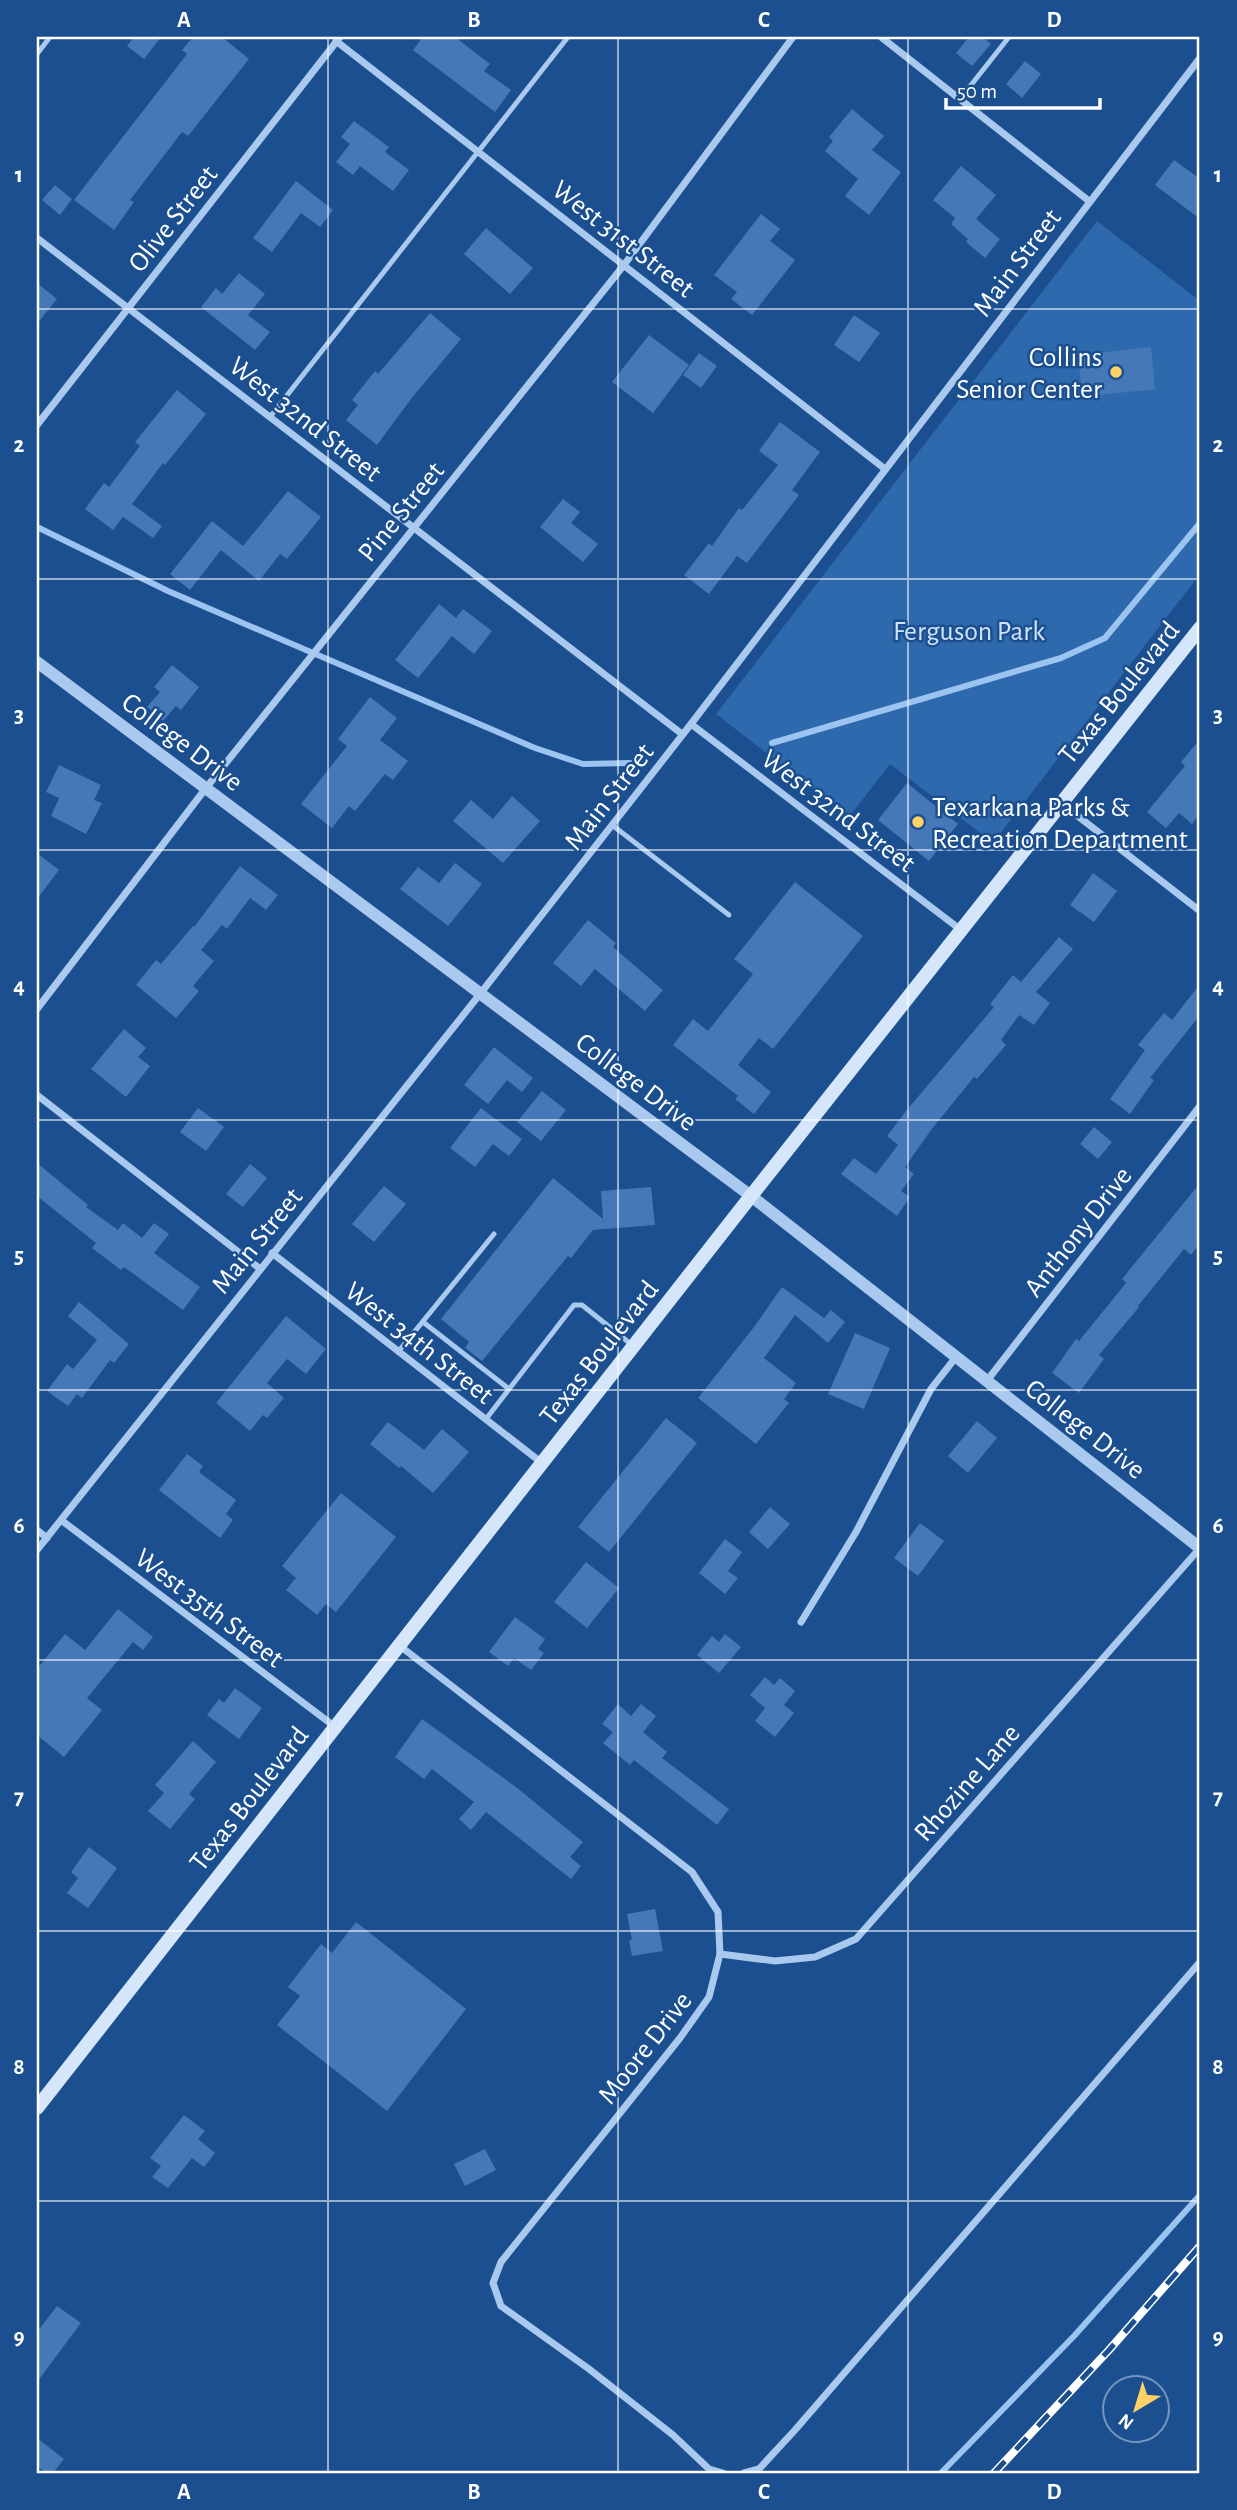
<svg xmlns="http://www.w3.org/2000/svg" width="1237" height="2510" font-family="'Alegreya Sans',sans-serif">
<rect width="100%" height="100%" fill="#1b4f8f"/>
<path fill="#2e69ad" d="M1097,221L1200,301V574L993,843L890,764L849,817L716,714Z"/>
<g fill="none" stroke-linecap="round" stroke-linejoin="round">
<g stroke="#9cc4f0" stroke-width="6">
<path d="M37,527L168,591L535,748L583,764L630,763"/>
<path d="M772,743L1061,658L1105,638L1200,523"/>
<path d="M941,2473L1075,2335L1200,2195"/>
</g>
</g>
<g fill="#4478b7">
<path d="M134,37H161L144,59L127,46Z"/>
<path d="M193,37H222L249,59L188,136L182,132L130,200L134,202L114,230L74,200L187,54L182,50Z"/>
<path d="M423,37H455L490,64L484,71L511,90L495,112L413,50Z"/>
<path d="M969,37H982L991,44L972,66L956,53Z"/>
<path d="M1025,61L1041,74L1022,98L1006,84Z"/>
<path d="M852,109L884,136L872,150L901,172L869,215L845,196L858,179L825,151L833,141L829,137Z"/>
<path d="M354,121L389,147L385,152L409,170L393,191L360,166L353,175L336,162L350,144L341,137Z"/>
<path d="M1174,160L1200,179V219L1155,185Z"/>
<path d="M961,166L996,195L976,219L1000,239L985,258L966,242L968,239L951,224L955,218L933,200Z"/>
<path d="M296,181L333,210L320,227L301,213L272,252L253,238Z"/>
<path d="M55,185L72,199L60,215L42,200Z"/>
<path d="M761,214L780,229L770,241L795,260L752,315L731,299L737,292L714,275Z"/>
<path d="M486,228L533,268L510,294L464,254Z"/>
<path d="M239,273L265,294L248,315L270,332L255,350L201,307L216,288L222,294Z"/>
<path d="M37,283L57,299L37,324Z"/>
<path d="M430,313L461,339L411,399L377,445L346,420L358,405L352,400L375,371L378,374Z"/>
<path d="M854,315L880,333L859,362L834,345Z"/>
<path d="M649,335L689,365L653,413L612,382Z"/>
<path d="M1151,347L1155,389L1082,397L1078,355Z"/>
<path d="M699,353L717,366L701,388L683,375Z"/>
<path d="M177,390L206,414L165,465L163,463L132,504L162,526L153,538L123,517L113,530L85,509L104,483L109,487L140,446L135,442Z"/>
<path d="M780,422L820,452L792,490L799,495L747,563L737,556L709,594L684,575L709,543L712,546L739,508L742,510L778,465L759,451Z"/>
<path d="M288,491L321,517L287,559L280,554L259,581L221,550L190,590L170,574L212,521L243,546Z"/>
<path d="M563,499L580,512L571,523L598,544L583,562L540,527Z"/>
<path d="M439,604L456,618L463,609L492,631L474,654L452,636L418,678L395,660Z"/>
<path d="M172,665L199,687L181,710L176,706L163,721L147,707L160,692L154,687Z"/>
<path d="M370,697L397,718L380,740L408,761L393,780L385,774L355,811L349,806L332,828L301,804L347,746L338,739Z"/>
<path d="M1200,739V813L1192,824L1179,813L1166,828L1147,812L1185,766L1181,762Z"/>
<path d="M59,765L101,785L94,800L102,803L86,834L51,816L59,798L46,792Z"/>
<path d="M907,783L958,824L929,861L878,820Z"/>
<path d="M512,796L540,821L503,863L453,821L471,800L493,819Z"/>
<path d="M37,853L59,870L37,899Z"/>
<path d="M455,863L482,884L448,926L400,889L418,867L439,883Z"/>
<path d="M240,866L278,895L266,910L250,898L227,929L222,925L201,950L214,961L193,986L199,991L176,1018L136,985L156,960L161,964L193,926L194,927Z"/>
<path d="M1093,873L1117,891L1094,922L1070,905Z"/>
<path d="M795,882L863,936L773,1049L759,1038L738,1065L771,1092L754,1114L735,1099L738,1096L673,1045L693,1019L708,1031L753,974L734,959Z"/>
<path d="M588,920L616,943L613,947L663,990L645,1011L595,969L581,986L553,963Z"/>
<path d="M1059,937L1073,949L1036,992L1050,1003L1034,1025L1019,1015L1001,1040L1006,1045L977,1079L974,1077L931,1130L905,1167L914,1174L901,1191L910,1197L897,1216L841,1174L854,1158L876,1174L898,1145L887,1136L906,1111L994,1007L990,1004L1013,975L1021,982Z"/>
<path d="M1200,984V1015L1150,1078L1154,1080L1130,1114L1110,1099L1145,1050L1138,1045L1164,1013L1172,1020Z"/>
<path d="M124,1029L146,1048L138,1057L150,1066L126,1097L91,1069Z"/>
<path d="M494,1047L533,1078L522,1092L507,1080L488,1104L464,1085Z"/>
<path d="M542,1091L566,1110L541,1141L517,1122Z"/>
<path d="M198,1108L224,1127L206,1151L180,1132Z"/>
<path d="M481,1108L522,1139L509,1156L493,1144L475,1167L450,1148Z"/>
<path d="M1094,1127L1112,1142L1098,1159L1080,1144Z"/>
<path d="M37,1163L88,1205L86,1207L118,1230L123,1223L142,1238L154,1223L169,1234L154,1253L200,1287L183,1310L124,1267L121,1270L92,1248L96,1243L37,1196Z"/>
<path d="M250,1164L267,1178L243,1207L226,1194Z"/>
<path d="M553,1178L603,1219L601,1191L651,1187L655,1225L593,1230L571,1258L568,1256L482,1361L465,1348L469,1342L441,1319Z"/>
<path d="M1200,1183V1243L1191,1255L1184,1249L1138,1306L1139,1307L1099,1355L1104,1359L1079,1393L1052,1373L1076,1339L1079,1341L1126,1283L1122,1279Z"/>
<path d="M384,1186L406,1204L374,1242L352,1224Z"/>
<path d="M782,1287L824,1318L831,1310L845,1322L828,1343L795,1315L764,1358L796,1383L784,1399L789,1403L756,1444L698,1398L754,1327Z"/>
<path d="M79,1302L129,1344L114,1363L110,1360L82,1398L77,1394L68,1406L47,1391L67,1364L73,1369L97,1340L68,1316Z"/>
<path d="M286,1316L326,1349L306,1374L287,1359L267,1383L284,1398L267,1418L263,1415L250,1431L216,1403Z"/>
<path d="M855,1333L890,1348L864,1409L828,1394Z"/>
<path d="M666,1418L697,1443L609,1552L578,1527Z"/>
<path d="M977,1421L997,1438L968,1473L948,1456Z"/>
<path d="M388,1422L424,1450L442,1429L469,1452L433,1493L401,1466L399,1468L370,1444Z"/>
<path d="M187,1454L203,1466L199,1472L236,1500L226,1514L233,1520L220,1538L159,1490Z"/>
<path d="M341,1493L396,1537L336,1612L326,1604L317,1615L286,1590L296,1578L282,1566Z"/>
<path d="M770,1507L790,1524L768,1549L749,1532Z"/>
<path d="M920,1523L944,1541L918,1576L894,1558Z"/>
<path d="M725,1539L742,1552L728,1571L738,1578L725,1594L699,1573Z"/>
<path d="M586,1562L619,1588L587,1628L554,1602Z"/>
<path d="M118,1609L153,1637L143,1650L133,1642L87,1698L102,1710L64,1757L37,1735V1669L65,1634L85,1650Z"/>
<path d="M515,1617L545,1639L538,1649L544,1653L531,1670L514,1658L508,1666L489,1652Z"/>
<path d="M725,1634L741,1647L719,1673L697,1655L712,1636L719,1642Z"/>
<path d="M765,1677L774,1685L780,1678L795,1691L784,1705L794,1713L775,1737L755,1721L765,1708L750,1695Z"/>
<path d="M235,1688L262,1708L239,1739L207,1715L219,1699L224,1703Z"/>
<path d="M618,1704L631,1716L641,1704L656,1716L643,1732L667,1752L662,1758L729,1809L717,1825L634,1760L630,1765L603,1743L613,1732L602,1724Z"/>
<path d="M422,1719L516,1787L583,1842L570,1857L581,1866L571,1879L486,1812L471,1830L459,1819L474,1802L432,1769L424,1779L395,1757Z"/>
<path d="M193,1741L216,1762L189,1794L195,1799L170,1829L148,1811L164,1793L155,1785Z"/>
<path d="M89,1847L117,1868L88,1908L67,1893L78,1878L71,1872Z"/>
<path d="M655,1909L663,1951L632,1956L629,1940H632L627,1914Z"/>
<path d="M356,1922L466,2009L387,2111L277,2025L300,1996L288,1987L321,1944L332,1953Z"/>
<path d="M184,2115L205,2131L198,2139L215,2153L204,2167L192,2158L168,2188L152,2177L161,2166L150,2158Z"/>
<path d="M485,2149L496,2170L465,2186L454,2164Z"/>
<path d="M57,2306L81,2323L37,2382V2332Z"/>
<path d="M37,2438L64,2459L53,2473H46L37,2466Z"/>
</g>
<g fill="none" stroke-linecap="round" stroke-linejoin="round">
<g stroke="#a9c9ee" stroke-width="5">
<path d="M37,54L50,37"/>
<path d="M960,99L1009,37"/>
<path d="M270,417L568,37"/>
<path d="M612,825L729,915"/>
<path d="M423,1322L509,1389"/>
<path d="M398,1352L494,1234"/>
<path d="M486,1419L574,1305H582L632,1345"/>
</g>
<g stroke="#a9c9ee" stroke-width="7">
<path d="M881,37L1089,201"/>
<path d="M336,41L885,469"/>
<path d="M37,238L682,734"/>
<path d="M37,425L340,37"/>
<path d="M691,724L961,930"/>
<path d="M1061,803L1200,911"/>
<path d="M37,1009L206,788L624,265L793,37"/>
<path d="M37,1095L259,1268"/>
<path d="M272,1253L542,1463"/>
<path d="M986,1382L1200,1106"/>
<path d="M61,1520L334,1726"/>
<path d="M37,1530L47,1538"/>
<path d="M37,1550L480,994L691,724L1200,58"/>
<path d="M801,1622L856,1532L931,1389L956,1357"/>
<path d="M400,1646L692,1872L718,1912L720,1954L709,1997L680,2038L501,2262L493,2283L501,2306L589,2369L673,2435L709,2469L723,2473"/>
<path d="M720,1954L775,1961L815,1957L856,1939L1200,1548"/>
<path d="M744,2473L759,2469L795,2430L1200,1962"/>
</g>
<path stroke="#a9c9ee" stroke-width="12" d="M37,662L751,1196L1200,1548"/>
<path stroke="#d6e6fa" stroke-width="14" d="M37,2108L751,1196L1200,628"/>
<g stroke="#fff" stroke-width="8">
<path id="rail" d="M994,2473L1109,2350L1200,2246"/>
</g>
<use href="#rail" stroke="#1b4f8f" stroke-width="5" stroke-dasharray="16" stroke-linecap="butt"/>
</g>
<path fill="none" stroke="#fff" stroke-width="2" stroke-opacity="0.55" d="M328,37V2473M618,37V2473M908,37V2473M37,309H1200M37,579H1200M37,850H1200M37,1120H1200M37,1390H1200M37,1660H1200M37,1931H1200M37,2201H1200"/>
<g fill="#ffd166" stroke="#1b4f8f" stroke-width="2.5">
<circle cx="1116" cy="372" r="7"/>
<circle cx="918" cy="822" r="7"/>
</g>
<g text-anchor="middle" stroke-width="5" stroke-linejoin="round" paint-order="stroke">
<g font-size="28" fill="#fff" stroke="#1b4f8f">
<text transform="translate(172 218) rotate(-52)" y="10">Olive Street</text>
<text transform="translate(624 238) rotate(38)" y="10">West 31st Street</text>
<text transform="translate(1016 262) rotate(-53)" y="10">Main Street</text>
<text transform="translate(306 418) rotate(38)" y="10">West 32nd Street</text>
<text transform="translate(400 511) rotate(-51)" y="10">Pine Street</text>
<text transform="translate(1118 692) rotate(-51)" y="10">Texas Boulevard</text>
<text transform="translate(183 741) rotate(37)" y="10">College Drive</text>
<text transform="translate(608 796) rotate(-52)" y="10">Main Street</text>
<text transform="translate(839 810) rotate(37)" y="10">West 32nd Street</text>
<text transform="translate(637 1081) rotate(37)" y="10">College Drive</text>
<text transform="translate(1077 1231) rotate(-52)" y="10">Anthony Drive</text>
<text transform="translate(256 1240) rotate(-51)" y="10">Main Street</text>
<text transform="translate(420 1342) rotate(38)" y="10">West 34th Street</text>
<text transform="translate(598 1352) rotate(-52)" y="10">Texas Boulevard</text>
<text transform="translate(1086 1428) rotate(38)" y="10">College Drive</text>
<text transform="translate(210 1607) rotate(37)" y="10">West 35th Street</text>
<text transform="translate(966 1782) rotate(-49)" y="10">Rhozine Lane</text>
<text transform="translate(248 1798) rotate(-52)" y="10">Texas Boulevard</text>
<text transform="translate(644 2047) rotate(-52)" y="10">Moore Drive</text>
</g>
<g font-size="28" fill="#fff" stroke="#1b4f8f" text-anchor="end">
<text x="1102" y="366">Collins<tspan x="1102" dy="32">Senior Center</tspan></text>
<text x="932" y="816" text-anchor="start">Texarkana Parks &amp;<tspan x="932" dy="32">Recreation Department</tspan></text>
</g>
<g font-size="28" fill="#cfe3fa" stroke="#1b4f8f">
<text x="969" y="640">Ferguson Park</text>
</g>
</g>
<rect width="1237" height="2510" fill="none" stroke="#1b4f8f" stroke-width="77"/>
<g transform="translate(1136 2409) rotate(218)"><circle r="33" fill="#1b4f8f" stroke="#7695bc" stroke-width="2"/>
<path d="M0-5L12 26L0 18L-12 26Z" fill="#ffd166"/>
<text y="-10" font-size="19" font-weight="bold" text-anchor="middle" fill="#ffffff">N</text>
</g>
<path d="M946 98v10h154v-10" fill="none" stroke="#ffffff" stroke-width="3.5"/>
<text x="957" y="98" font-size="21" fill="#ffffff" stroke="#1b4f8f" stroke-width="5" paint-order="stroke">50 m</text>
<rect x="38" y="38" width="1160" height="2434" fill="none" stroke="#fff" stroke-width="2.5"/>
<g font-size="23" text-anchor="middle" font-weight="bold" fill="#fff">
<text x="184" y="27">A</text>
<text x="474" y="27">B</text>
<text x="764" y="27">C</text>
<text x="1054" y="27">D</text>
<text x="19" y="182">1</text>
<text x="1218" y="182">1</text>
<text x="19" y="452">2</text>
<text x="1218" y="452">2</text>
<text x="19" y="722">3</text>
<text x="1218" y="722">3</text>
<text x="19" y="993">4</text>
<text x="1218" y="993">4</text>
<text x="19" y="1263">5</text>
<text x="1218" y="1263">5</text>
<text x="19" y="1533">6</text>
<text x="1218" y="1533">6</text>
<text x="19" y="1804">7</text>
<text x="1218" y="1804">7</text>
<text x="19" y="2074">8</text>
<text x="1218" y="2074">8</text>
<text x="19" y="2344">9</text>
<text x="1218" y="2344">9</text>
<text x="184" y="2499">A</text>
<text x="474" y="2499">B</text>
<text x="764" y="2499">C</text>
<text x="1054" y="2499">D</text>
</g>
</svg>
